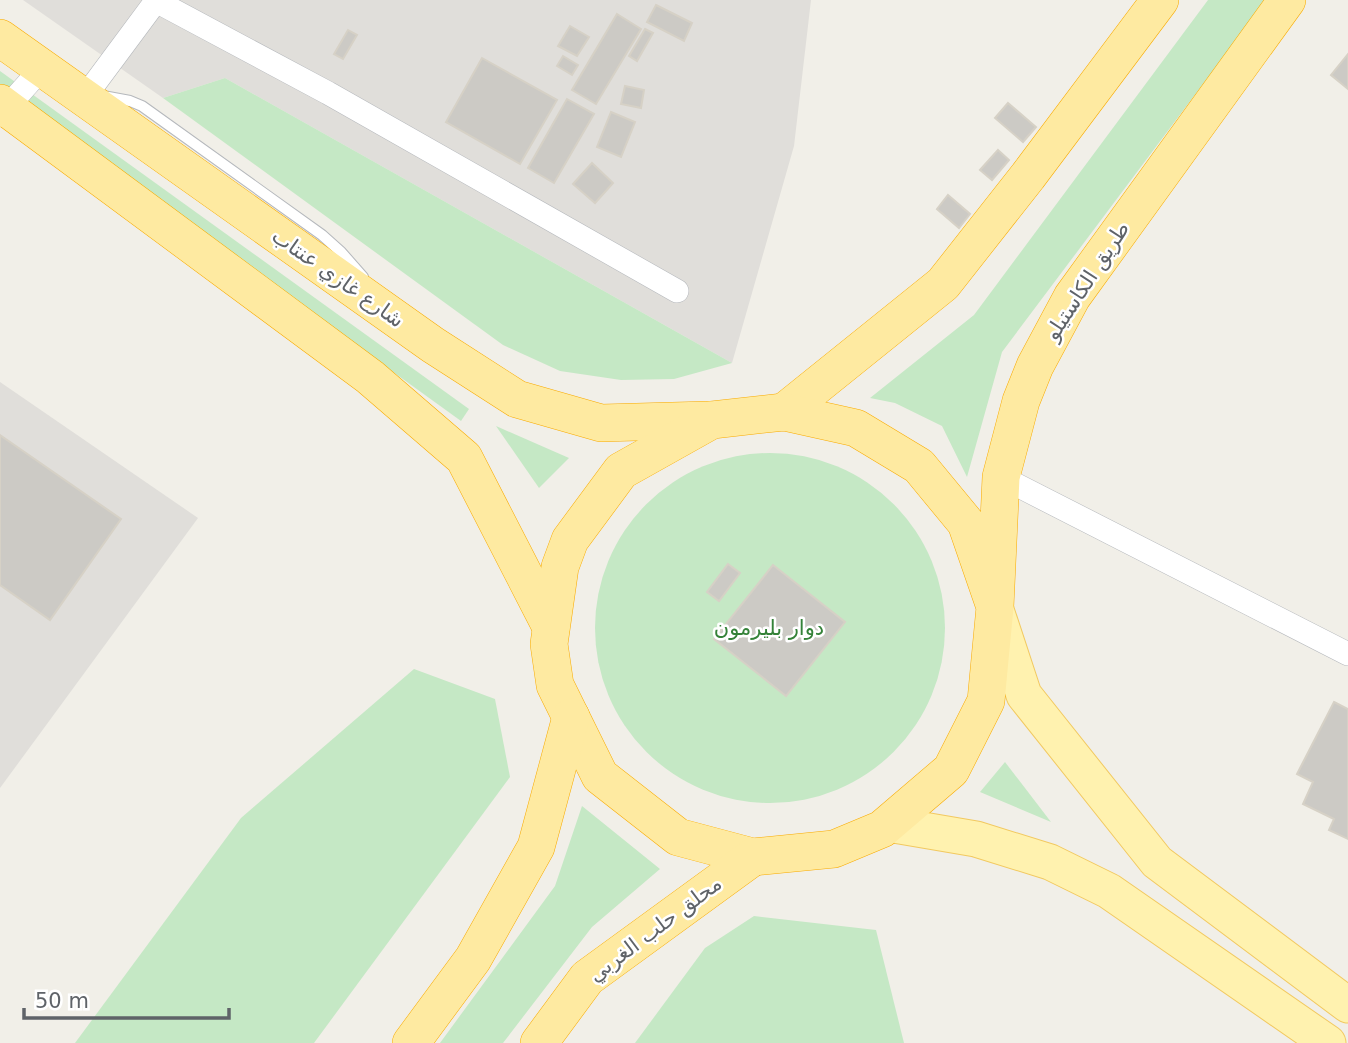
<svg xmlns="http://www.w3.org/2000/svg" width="1348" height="1043" font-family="'DejaVu Sans',Vazirmatn,sans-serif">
<rect width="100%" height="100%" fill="#f1efe8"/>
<g fill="#e0deda">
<path d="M23,0H811L794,146L732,363L225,78L163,98Z"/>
<path d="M0,382L198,518L0,788Z"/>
</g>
<g fill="#c5e8c5">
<path d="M1208,0H1266L1002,352L967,477L942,426L895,403L870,398L974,315Z"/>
<path d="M0,71L469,409L461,421L0,88Z"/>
<path d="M225,78L732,363L674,379L621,380L560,371L503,345L163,98Z"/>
<path d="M496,426L569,458L539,488Z"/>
<circle cx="770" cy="628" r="175"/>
<path d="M414,669L495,699L510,777L314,1043H75L241,818Z"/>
<path d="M1005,762L1051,822L980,792Z"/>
<path d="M582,806L660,869L592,927L503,1043H440L555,886Z"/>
<path d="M754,916L876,930L904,1043H635L705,948Z"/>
</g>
<g fill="#cccac5" stroke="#d6d1c6" stroke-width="2">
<path d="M656,5L692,23L684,41L647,22Z"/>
<path d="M617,14L641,29L596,104L572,90Z"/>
<path d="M570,26L589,37L577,56L558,46Z"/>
<path d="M645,29L653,33L637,61L629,56Z"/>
<path d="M348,30L357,35L343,59L334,54Z"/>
<path d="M1348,54V89L1331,75Z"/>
<path d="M563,56L578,65L572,75L557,66Z"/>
<path d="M482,58L557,100L520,164L446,122Z"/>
<path d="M625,86L644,90L641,108L621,104Z"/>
<path d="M567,99L594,114L554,183L528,168Z"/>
<path d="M1008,103L1036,127L1023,142L995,118Z"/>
<path d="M611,112L635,122L621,157L597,147Z"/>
<path d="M998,150L1009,160L992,180L980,170Z"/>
<path d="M592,163L613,183L595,203L573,184Z"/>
<path d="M948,195L970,214L959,228L937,209Z"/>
<path d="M0,435L121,519L50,620L0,585Z"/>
<path d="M728,564L740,573L719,601L707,592Z"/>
<path d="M773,565L845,622L786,696L714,639Z"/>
<path d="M1334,702L1348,709V839L1329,830L1334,819L1303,804L1313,782L1297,774Z"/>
</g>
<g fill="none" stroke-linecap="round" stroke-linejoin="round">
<g stroke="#b5b8bc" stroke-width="12">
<path id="service" d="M103,96L130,101L142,106L322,235L341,252L363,277"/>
</g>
<g stroke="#b5b8bc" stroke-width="24">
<g id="minor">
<path d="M156,1L328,93L677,291"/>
<path d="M84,98L156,1L154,0"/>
<path d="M0,115L42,68"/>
<path d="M1001,477L1348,654"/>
</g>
</g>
<g stroke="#f2c960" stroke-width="37">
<g id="primary">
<path d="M995,607L1024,695L1157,862L1348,1005"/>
<path d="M888,824L976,839L1050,862L1109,891L1328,1043"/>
</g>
</g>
<g stroke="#f9ab00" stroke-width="38">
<g id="trunk">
<path d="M0,38L433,345L517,399L601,423L708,420"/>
<path d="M0,103L370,377L464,458L551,627"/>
<path d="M784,412L943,284L1028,176L1160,0"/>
<path d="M995,607L966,523L919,466L856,428L784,412L712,420L621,471L570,540L560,567L549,644L555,685L600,776L678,837L753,857L834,849L882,829L951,770L986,701L995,607L1001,477L1021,401L1035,366L1072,297L1287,0"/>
<path d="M411,1043L473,959L536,847L571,717"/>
<path d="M539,1043L587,978L753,857"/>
</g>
</g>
<use href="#service" stroke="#fff" stroke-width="10"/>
<use href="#minor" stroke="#fff" stroke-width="23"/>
<use href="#primary" stroke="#fff2af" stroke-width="35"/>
<use href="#trunk" stroke="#feeaa1" stroke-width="37"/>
</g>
<g text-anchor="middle" stroke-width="5" stroke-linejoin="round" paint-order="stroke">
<g font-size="21" fill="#5f6368" stroke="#fff">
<text transform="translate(338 278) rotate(35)" y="7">شارع غازي عنتاب</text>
<text transform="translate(1087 281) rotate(-57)" y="7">طريق الكاستيلو</text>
<text transform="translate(655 929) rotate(-37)" y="7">محلق حلب الغربي</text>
</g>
<g font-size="21" fill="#348238" stroke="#fff">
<text x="769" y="635">دوار بليرمون</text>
</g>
</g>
<path d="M24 1008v10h205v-10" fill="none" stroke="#5f6368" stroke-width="3.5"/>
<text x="35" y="1008" font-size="21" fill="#5f6368" stroke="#ffffff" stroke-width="5" paint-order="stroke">50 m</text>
</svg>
